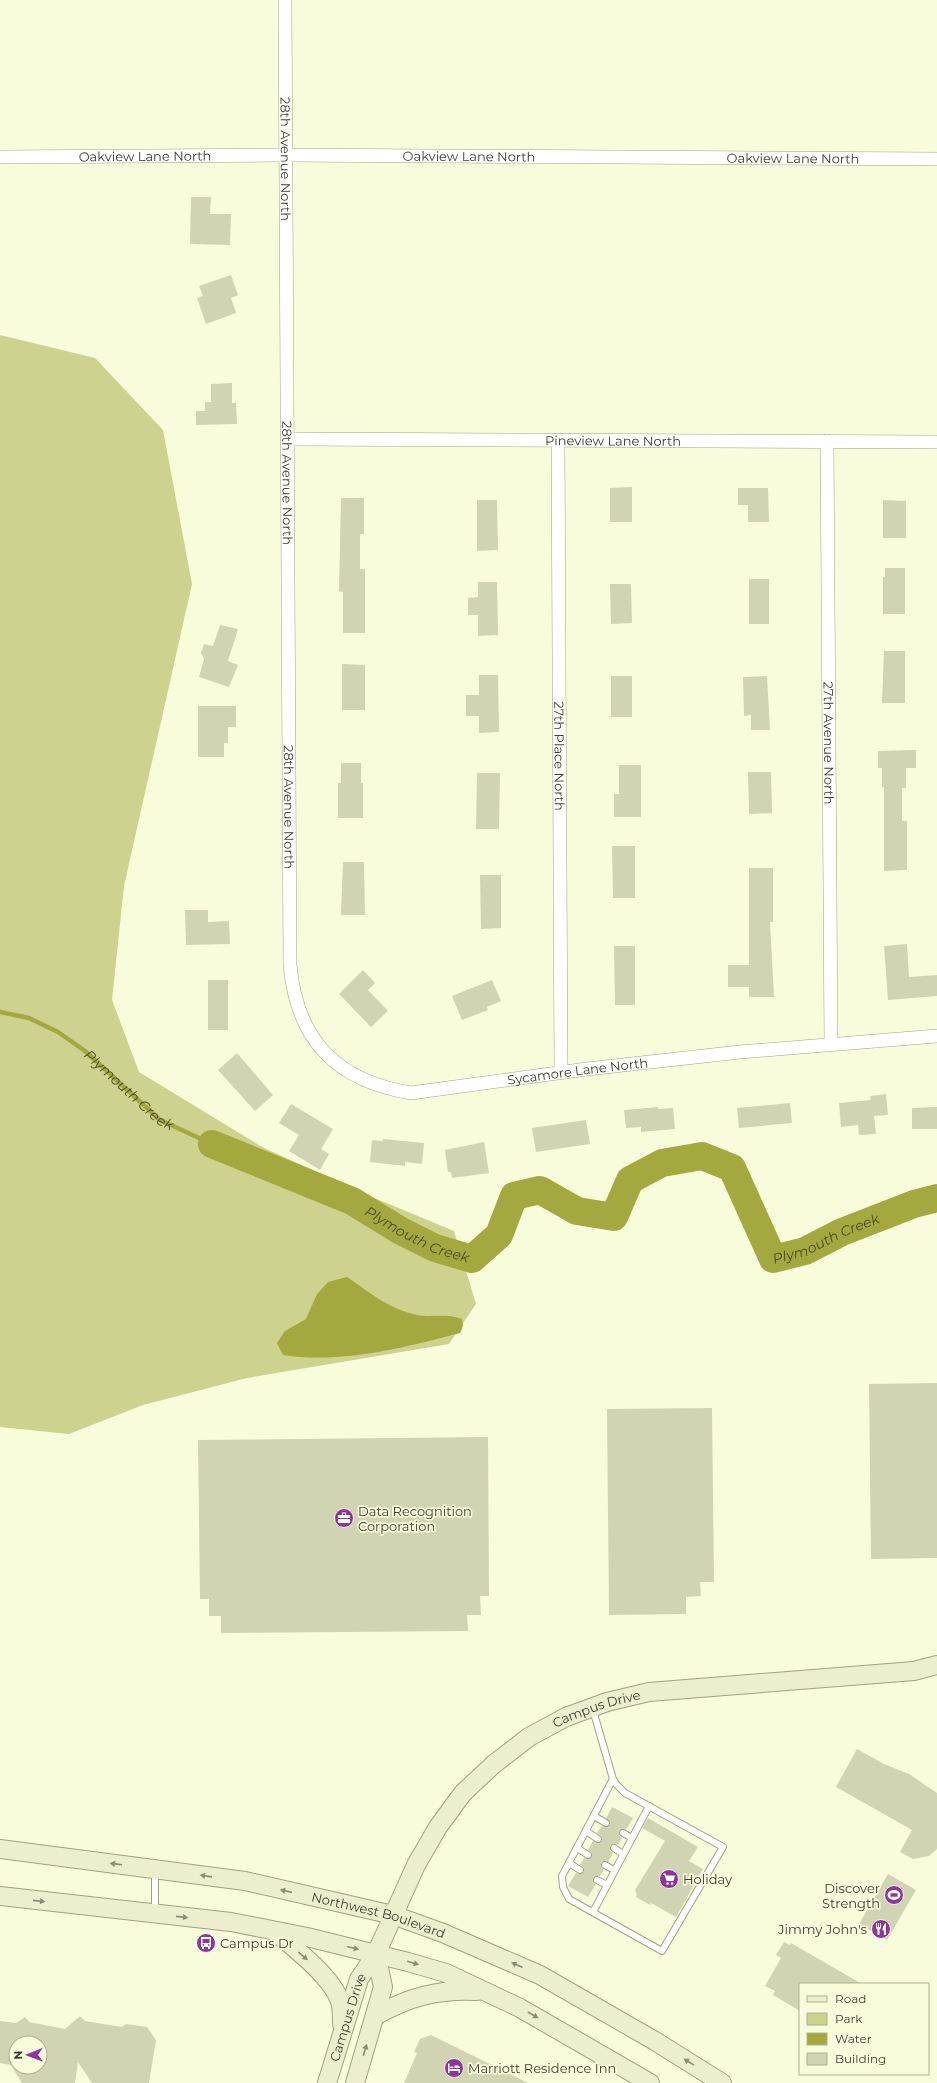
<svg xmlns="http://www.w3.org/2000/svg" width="937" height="2083" font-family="Montserrat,sans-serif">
<rect width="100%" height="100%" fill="#f8fcdb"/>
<path fill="#cdd28e" d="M0,335L95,358L163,430L192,584L124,886L112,1000L139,1072L262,1147L372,1197L454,1231L476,1304L449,1344L247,1378L143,1405L69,1434L0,1427Z"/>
<path fill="#a3a93f" d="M347,1277C369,1292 389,1309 417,1315C433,1318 444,1313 462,1319L463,1326L460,1333C403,1348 341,1364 283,1355L277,1343L285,1331L306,1319L317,1294L328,1282Z"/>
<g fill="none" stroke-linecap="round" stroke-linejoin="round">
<path stroke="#a3a93f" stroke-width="4.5" id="s1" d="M0,1012L29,1018L58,1032L85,1051L160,1120L212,1144"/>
<path stroke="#a3a93f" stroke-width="28" id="s2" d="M212,1144L352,1201L401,1231L435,1248L472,1259L499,1235L514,1196L540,1190L577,1211L614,1217L630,1180L662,1163L702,1156L732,1168L773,1259L805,1251L842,1232L914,1204L937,1198"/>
</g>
<g fill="#d0d4b3">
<path d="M191,197H211L210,214H231L230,245L190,244Z"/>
<path d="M231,275L238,295L231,298L236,313L206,324L197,298L203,296L199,286Z"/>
<path d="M232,383V403H236L237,424L196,425V411H205V402H211V384Z"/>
<path d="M632,487V522H610V488Z"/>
<path d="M738,488H768L769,522H748V505H738Z"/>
<path d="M341,498H364V534H360V569H365V633H343V592L339,591Z"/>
<path d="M477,500H497L498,550L477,551Z"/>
<path d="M883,500L906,501V538H883Z"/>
<path d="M885,568H905V614H883V577H885Z"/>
<rect x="749" y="579" width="20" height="45"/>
<path d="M478,582H497L498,635L478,636V615H468V598L478,597Z"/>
<path d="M610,584H631L632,623L611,624Z"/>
<path d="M220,625L238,629L228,661L238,665L229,687L199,677L204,659L201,653L204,644L213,646Z"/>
<path d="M884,651H905V703H882Z"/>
<path d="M342,664L365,665V710H342Z"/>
<path d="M479,675H498L499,732L479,733V716H466V695H479Z"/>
<rect x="611" y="676" width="21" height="41"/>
<path d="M767,676L770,730H751V715L744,716L743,677Z"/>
<path d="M198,706H236V727H228V743H224V757H198Z"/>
<path d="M916,750V768H906V788H902V821H907V870L884,871V787H882V768H878V751Z"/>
<path d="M341,763H361V783H363V818H338V783H341Z"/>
<path d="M619,765H641V817H614V794H619Z"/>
<path d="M748,772H771L772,813L749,814Z"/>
<path d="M477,773H500L499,829H476Z"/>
<path d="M612,846H635V898H613Z"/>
<path d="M343,862H364L365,915H341Z"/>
<path d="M749,868H773V922H770L774,997H749V987H728V965H749Z"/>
<path d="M480,875H501V928L481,929Z"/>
<path d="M185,910H208V922L229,921L230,944L186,945Z"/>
<path d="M907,944L909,977L937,975V996L888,1000L884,946Z"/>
<path d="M614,946H635V1005H615Z"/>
<path d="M363,970L375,983L368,990L388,1011L371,1027L339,994Z"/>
<rect x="208" y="980" width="20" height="50"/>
<path d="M492,980L501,1001L487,1007L488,1010L462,1020L452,996Z"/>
<path d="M237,1053L273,1095L255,1111L218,1070Z"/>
<path d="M886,1094L888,1115L874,1116L876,1134L859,1135L858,1125L841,1127L839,1103L871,1100L870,1096Z"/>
<path d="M790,1103L792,1123L739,1128L737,1108Z"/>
<path d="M291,1104L333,1129L321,1149L329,1154L320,1170L289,1151L299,1135L279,1123Z"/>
<path d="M658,1107V1109L673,1108L675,1129L641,1132V1127L626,1128L624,1110Z"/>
<path d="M937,1107V1129H912V1108Z"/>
<path d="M586,1120L590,1144L536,1152L532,1128Z"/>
<path d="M383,1139L424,1143L422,1164L405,1162V1166L370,1162L372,1140L382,1141Z"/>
<path d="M484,1142L489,1173L452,1178L451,1172H448L445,1150Z"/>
<path d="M937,1383V1558L871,1559L869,1384Z"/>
<path d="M712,1408L714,1582H700L701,1596L686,1597V1614L609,1615L607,1409Z"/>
<path d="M488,1437L489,1596H480L481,1615H467L468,1631L221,1633V1616H209V1599H200L198,1440Z"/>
<path d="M857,1749L884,1764L909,1774L937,1793V1849L929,1856L913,1859L900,1852L912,1830L836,1787Z"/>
<path d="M612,1807L633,1818L626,1830L623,1829L619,1831V1835L622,1838L618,1845L614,1844L610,1846V1850L613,1853L608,1862L605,1861L601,1862V1867L604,1870L600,1876H596L593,1878V1882L596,1884L588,1897L568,1886L576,1873L580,1874L584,1872V1868L580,1865L584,1858L588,1859L592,1857V1853L588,1850L593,1841L598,1843L602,1841V1837L597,1833L602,1826L606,1827L610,1825V1821L606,1818Z"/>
<path d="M648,1818L698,1847L689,1861L703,1869L676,1917L651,1903L650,1905L636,1897L637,1895L635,1890L665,1841L642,1828Z"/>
<path d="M888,1874L916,1890L887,1940L859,1924Z"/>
<path d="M784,1942L790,1945L791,1943L862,1984H800V2011L773,1995L775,1991L765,1986L781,1958L776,1955Z"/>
<path d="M80,2016L85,2021L122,2027L126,2024L147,2027L156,2040L149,2083H92L78,2062L75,2083H22L12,2067H40V2043H16V2066L0,2063V2021L16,2023L25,2017L29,2022L65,2029Z"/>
<path d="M431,2035L528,2083H404L417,2053L414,2052L420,2039Z"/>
</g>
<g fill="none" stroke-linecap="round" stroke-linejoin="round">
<g stroke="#9fa283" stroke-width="8">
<g id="lane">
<path d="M593,1710L613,1779L616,1784L625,1793L723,1847L662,1951L569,1899L563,1887L562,1876L613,1779"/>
<path d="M594,1816L606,1823"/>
<path d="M586,1831L598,1839"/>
<path d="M623,1833L632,1838"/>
<path d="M577,1848L588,1855"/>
<path d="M614,1848L623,1854"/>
<path d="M569,1863L580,1870"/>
<path d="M605,1865L614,1870"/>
<path d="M155,1871V1912"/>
<path d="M597,1880L607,1885"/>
<path d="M593,1912L649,1806"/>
</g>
</g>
<g stroke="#9fa283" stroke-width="14">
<g id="street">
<path id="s3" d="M285,0L290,965C297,1041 337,1081 411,1093L587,1069L740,1052L937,1036"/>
<path id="s4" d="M0,157L285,155L937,159"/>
<path id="s5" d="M289,439L937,442"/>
<path id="s6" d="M558,440L561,1072"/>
<path id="s7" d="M827,441L831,1044"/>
</g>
</g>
<g stroke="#9fa283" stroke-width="20">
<g id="secondary">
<path id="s8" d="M0,1849L245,1881L393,1915L443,1933L540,1975L655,2041L722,2083"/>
<path d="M0,1896L231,1922L307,1937L408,1962L446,1973L520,2008L650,2083"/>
<path d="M274,1931C294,1948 337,1980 341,2006C342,2012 342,2018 342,2024"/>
<path d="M375,2016C409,1997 438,1989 477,1991"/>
<path id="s9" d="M327,2083L359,1979L376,1954L416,1865L438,1827L463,1793L494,1764L529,1737L566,1717L607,1702L649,1692L914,1671L937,1665"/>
<path d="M355,2083L383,1987L376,1954"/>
</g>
</g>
<use href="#lane" stroke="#fff" stroke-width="6"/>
<use href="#street" stroke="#fff" stroke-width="13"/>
<use href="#secondary" stroke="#eceecd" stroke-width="18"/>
</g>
<defs><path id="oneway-solid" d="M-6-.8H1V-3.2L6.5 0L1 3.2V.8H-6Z"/></defs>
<g fill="#8b8d77">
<use href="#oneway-solid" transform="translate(116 1864) rotate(-173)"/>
<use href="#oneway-solid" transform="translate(206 1876) rotate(-172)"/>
<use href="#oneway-solid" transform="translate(286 1891) rotate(-167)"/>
<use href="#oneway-solid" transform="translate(39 1901) rotate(6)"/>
<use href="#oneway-solid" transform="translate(182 1917) rotate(6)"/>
<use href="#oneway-solid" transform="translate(353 1948) rotate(14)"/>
<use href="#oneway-solid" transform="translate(303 1956) rotate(40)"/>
<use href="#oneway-solid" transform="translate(413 1963) rotate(16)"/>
<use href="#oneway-solid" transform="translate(517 1965) rotate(-156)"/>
<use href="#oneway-solid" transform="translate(533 2015) rotate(30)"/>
<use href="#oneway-solid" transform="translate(365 2050) rotate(-73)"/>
<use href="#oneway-solid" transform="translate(689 2062) rotate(-148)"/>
</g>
<defs>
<g id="office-disc" transform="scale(1)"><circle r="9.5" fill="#8f339d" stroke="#f8fcdb"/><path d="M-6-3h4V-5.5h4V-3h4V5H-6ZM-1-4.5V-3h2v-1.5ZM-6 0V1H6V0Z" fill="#fff"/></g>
<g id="supermarket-disc" transform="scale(1)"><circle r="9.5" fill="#8f339d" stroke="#f8fcdb"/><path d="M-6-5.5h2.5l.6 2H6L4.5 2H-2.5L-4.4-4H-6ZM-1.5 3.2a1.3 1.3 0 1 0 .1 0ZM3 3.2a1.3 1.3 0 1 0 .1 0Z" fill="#fff"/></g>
<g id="stadium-disc" transform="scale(1)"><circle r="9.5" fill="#8f339d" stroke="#f8fcdb"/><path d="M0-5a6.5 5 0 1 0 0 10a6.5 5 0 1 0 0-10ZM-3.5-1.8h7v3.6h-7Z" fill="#fff"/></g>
<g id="restaurant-disc" transform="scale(1)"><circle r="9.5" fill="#8f339d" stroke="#f8fcdb"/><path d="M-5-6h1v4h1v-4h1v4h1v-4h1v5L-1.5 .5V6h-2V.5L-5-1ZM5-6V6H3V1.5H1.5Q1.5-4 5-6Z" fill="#fff"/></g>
<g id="bus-disc" transform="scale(1)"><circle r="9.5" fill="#8f339d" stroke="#f8fcdb"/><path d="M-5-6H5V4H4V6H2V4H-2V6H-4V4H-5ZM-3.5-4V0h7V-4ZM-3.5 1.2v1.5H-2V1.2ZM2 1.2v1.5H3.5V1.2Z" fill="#fff"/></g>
<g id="hotel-disc" transform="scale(1)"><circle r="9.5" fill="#8f339d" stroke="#f8fcdb"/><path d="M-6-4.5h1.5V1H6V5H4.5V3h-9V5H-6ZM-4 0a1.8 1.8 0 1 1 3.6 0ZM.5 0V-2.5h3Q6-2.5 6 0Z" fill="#fff"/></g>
</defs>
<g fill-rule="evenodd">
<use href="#office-disc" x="344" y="1518"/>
<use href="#supermarket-disc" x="669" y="1879"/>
<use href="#stadium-disc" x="894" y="1895"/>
<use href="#restaurant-disc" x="881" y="1929"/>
<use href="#bus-disc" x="206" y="1943"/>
<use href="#hotel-disc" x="454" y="2068"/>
</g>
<g text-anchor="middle" stroke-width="3.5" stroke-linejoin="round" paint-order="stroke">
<g font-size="13" fill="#3c3e31" stroke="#f8fcdb">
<text dy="5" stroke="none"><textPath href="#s4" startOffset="145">Oakview Lane North</textPath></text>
<text dy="5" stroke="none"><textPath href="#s4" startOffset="469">Oakview Lane North</textPath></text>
<text dy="5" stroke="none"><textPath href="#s4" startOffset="793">Oakview Lane North</textPath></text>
<text dy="5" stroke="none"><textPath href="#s3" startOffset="159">28th Avenue North</textPath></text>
<text dy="5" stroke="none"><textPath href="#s5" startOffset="324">Pineview Lane North</textPath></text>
<text dy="5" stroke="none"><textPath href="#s3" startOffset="483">28th Avenue North</textPath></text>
<text dy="5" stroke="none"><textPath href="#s7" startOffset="302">27th Avenue North</textPath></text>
<text dy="5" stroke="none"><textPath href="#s6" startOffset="316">27th Place North</textPath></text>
<text dy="5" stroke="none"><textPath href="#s3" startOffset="807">28th Avenue North</textPath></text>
<text dy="5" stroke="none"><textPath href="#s3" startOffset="1326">Sycamore Lane North</textPath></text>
<text dy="5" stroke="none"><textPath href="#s9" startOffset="483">Campus Drive</textPath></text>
<text dy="5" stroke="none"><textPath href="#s8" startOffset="385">Northwest Boulevard</textPath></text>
<text dy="5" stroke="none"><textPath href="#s9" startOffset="69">Campus Drive</textPath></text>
</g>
<g font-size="13" fill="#3c3e31" stroke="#f8fcdb" text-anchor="start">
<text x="358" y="1516">Data Recognition<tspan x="358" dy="15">Corporation</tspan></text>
<text x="683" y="1884">Holiday</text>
<text x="880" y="1893" text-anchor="end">Discover<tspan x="880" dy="15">Strength</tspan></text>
<text x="867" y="1934" text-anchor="end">Jimmy John's</text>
<text x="220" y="1948">Campus Dr</text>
<text x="468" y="2073">Marriott Residence Inn</text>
</g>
<g font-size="14" font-style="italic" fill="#4c4e24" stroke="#f8fcdb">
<text dy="5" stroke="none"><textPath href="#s1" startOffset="154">Plymouth Creek</textPath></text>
<text dy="5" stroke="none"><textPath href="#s2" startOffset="225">Plymouth Creek</textPath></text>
<text dy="5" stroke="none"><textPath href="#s2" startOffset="776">Plymouth Creek</textPath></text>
</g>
</g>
<rect x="799" y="1983" width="130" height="92" fill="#f8fcdb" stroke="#adb097"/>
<rect x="807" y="1996" width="20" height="6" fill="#eceecd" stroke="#adb097"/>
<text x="835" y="2003" font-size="12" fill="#3c3e31">Road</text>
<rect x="807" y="2013" width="20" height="12" fill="#cdd28e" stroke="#adb097"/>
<text x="835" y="2023" font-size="12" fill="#3c3e31">Park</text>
<rect x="807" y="2033" width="20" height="12" fill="#a3a93f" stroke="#adb097"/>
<text x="835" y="2043" font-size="12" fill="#3c3e31">Water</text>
<rect x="807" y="2053" width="20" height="12" fill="#d0d4b3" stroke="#adb097"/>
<text x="835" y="2063" font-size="12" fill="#3c3e31">Building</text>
<g transform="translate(28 2055) rotate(269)"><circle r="19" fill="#f8fcdb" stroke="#adb097"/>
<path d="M0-3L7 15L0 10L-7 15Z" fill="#8f339d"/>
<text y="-6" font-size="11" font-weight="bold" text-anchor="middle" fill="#3c3e31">N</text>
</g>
</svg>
